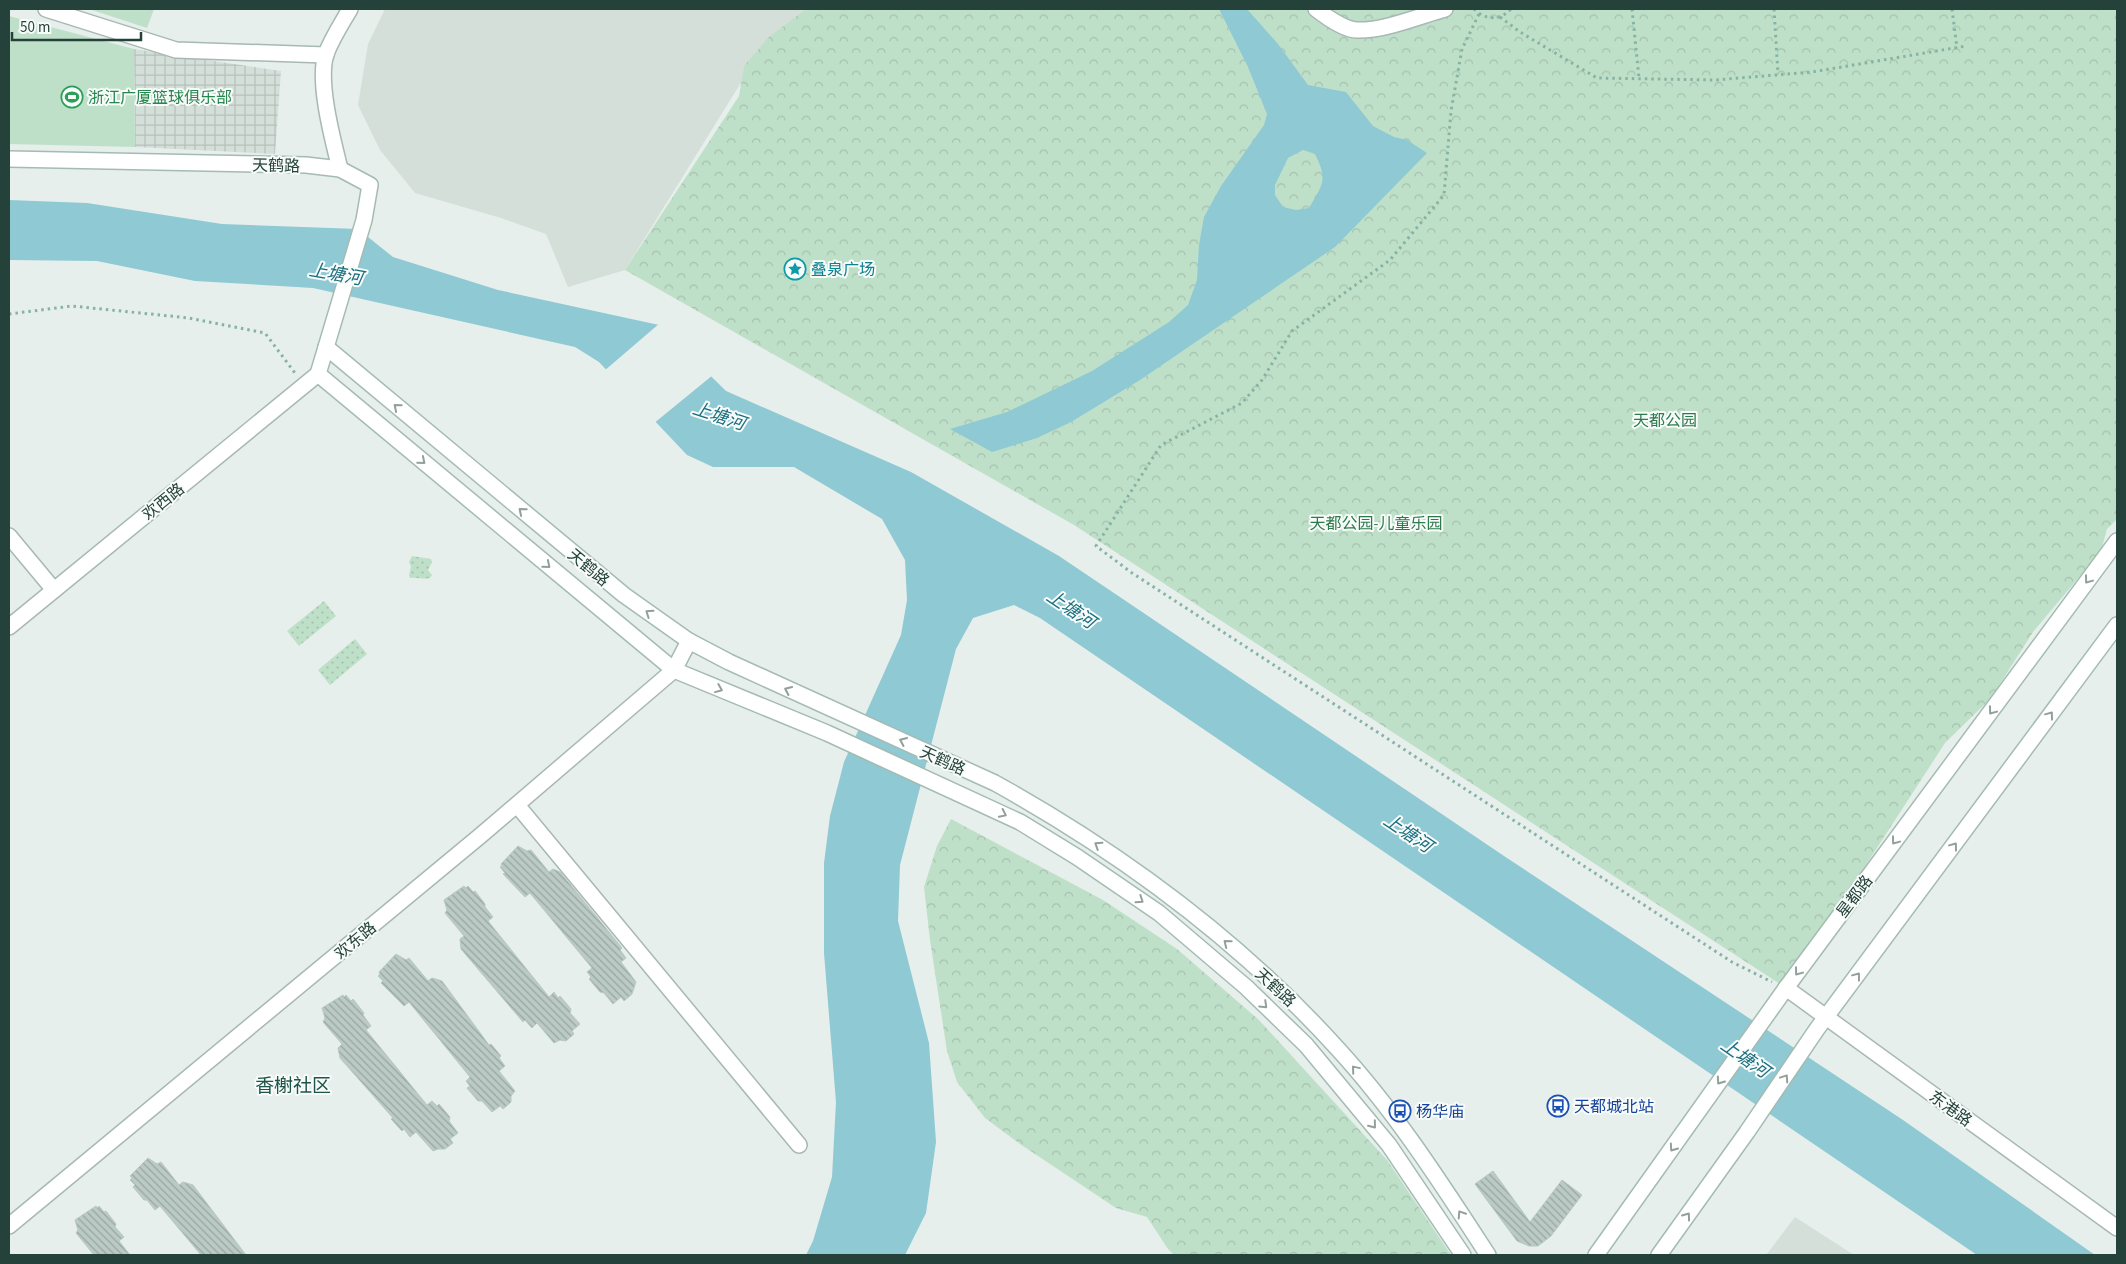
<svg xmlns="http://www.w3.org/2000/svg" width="2126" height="1264" font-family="'Source Sans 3','Noto Sans SC',sans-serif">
<defs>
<pattern id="industrial-grid" width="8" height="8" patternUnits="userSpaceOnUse" patternTransform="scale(1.25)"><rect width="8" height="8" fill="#d4dfda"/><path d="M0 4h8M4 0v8" fill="none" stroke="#b6c1bc"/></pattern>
<pattern id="grass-dots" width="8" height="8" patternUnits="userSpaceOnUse" patternTransform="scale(1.25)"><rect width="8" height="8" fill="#bfe0c8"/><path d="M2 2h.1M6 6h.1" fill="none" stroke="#a4c1ad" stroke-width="1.8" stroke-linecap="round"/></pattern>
<pattern id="forest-crowns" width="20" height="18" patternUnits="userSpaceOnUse" patternTransform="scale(1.25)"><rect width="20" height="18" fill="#bfe0c8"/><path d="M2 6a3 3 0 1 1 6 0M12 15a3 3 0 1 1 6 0" fill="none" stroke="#a4c1ad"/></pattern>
<pattern id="building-back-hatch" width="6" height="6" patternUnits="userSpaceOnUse" patternTransform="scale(1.25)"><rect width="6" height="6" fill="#bbcac4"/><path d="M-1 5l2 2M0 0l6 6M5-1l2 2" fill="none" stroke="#98a6a0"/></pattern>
</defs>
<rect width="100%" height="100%" fill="#e6efeb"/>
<g fill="#d4dfda">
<path d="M385,9H806L744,66L742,81L625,270L568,287L546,234L501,218L415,193L380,150L358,105L368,44Z"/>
<path d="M1795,1217L1854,1255H1766Z"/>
</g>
<path fill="url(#industrial-grid)" d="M134,49L281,71L275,154L135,147Z"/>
<g fill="url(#grass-dots)">
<path d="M412,556L431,559L432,562L428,570L432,575L430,578C425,580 417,577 410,578L409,576L411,566L409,562Z"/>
<path d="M324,601L336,616L299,646L287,631Z"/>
<path d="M355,639L367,654L330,685L318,670Z"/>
</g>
<g fill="url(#forest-crowns)">
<path d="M806,9H2117V519L2107,529L2101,551L2033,632L1991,698L1945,743L1786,988L1074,525L625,270L739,96L744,66L769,37Z"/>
<path d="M951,819L1103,900L1177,949L1259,1020L1387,1160L1451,1255H1174L1168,1249L1147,1217L1116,1208L1020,1144L985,1118L957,1082L947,1051L930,940L924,887L937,846Z"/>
</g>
<g fill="#bfe0c8">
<path d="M89,9H154L147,28Z"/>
<path d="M9,16L134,49L135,147L9,144Z"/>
</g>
<g fill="#8ec9d4" fill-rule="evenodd">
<path d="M1219,9H1247L1278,44L1308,85L1346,92L1373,126L1394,137L1407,140L1427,153L1335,247L1140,380L1071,422L1037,438L992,452L950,429L1007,412L1092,371L1169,322L1188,305L1197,280L1199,245L1204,217L1221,186L1264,125L1267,114L1248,67ZM1303,150L1315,154C1328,180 1323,184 1309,208L1296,210L1283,207L1275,195V185L1288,158Z"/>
<path d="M9,200L87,203L222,224L358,229L393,257L498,290L659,325L726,391L911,472L1059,556L1507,858L1903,1120L2095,1255H1977L1040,618L1014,605L973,618L956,649L900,865L898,921L929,1043L936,1142L926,1213L905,1255H806L813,1241L832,1177L836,1102L824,953V863L830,816L844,762L901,635L907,600L905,560L882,519L794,467H713L687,455L599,362L575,347L313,288L195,281L97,261L9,260Z"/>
</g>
<path fill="#e6efeb" d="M660,323L713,375L653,424L604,371Z"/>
<g fill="url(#building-back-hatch)" stroke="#b8c9c2">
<path d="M518,846L527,851L531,850L549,872L553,869L560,872L622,948L620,950L626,958L621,962L636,982L632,994L624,1001L621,997L613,1004L604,993L600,992L589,979L591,977L587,972L592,968L530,893L525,897L503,874L505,873L500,867L502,866L501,864Z"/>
<path d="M464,886L466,888L468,886L473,892L475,891L485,904V907L493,917L488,921L549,997L554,992L558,998L560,996L571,1009L570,1013L580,1024L572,1031L574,1034L566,1041L560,1040L554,1043L537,1023L532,1028L525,1020L523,1022L461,949L460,939L464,936L445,913L447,910L444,900Z"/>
<path d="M396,954L406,960L409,958L428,981L432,978L442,981L489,1045L491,1044L501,1056L499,1058L505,1066L499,1071L515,1091L511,1096V1102L503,1109L500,1106L492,1112L482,1101H478L467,1088L470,1086L466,1081L470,1077L409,1002L404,1006L381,983L383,981L378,976L380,974L379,972Z"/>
<path d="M343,995L344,997L346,995L351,1001L353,999L364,1013L363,1015L371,1026L366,1030L427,1105L432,1101L437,1106L439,1104L450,1117L449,1121L458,1133L450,1139L453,1143L445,1149H438L433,1151L416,1132L410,1137L404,1129L402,1131L391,1119L393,1118L340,1058L338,1048L342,1044L323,1022L325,1018L322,1008Z"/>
<path d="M148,1158L157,1164L161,1162L179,1185L183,1182L193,1185L246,1255H201L160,1206L155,1210L147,1200H144L133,1187L135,1185L130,1180L132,1178L130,1176Z"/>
<path d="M1493,1171L1530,1222L1562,1180L1582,1195L1551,1236L1538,1246H1529L1517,1241L1475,1184Z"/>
<path d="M96,1206L97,1208L99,1206L104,1212L106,1211L116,1224L115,1227L124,1237L119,1241L130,1255H94L76,1233L78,1230L75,1220Z"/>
</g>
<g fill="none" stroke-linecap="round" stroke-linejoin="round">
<g stroke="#a8b8b2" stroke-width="18">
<g id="minor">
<path d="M46,9L176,50L326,55"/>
<path d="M1316,9C1325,16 1345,30 1357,30C1384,31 1419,16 1445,9"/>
<path d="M340,169C333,140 317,82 326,54C332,38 342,23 350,9"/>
<path d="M9,536L54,590"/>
<path d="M517,805L799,1145"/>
</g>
</g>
<g stroke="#a8b8b2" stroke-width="18">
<g id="tertiary">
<path d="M9,627L318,374"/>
<path d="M1786,988L2117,1228"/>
<path d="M9,1226L480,836L674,670L689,641"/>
</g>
</g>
<g stroke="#a4bbb3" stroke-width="18">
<g id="secondary">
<path d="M9,159L306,165L340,169L370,185L364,220L318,374L674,670L827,733L1020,822L1077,857L1159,913L1246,987L1306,1045L1389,1145L1463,1255"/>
<path d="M326,347L624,595L689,641L729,662L995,783C1121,853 1240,941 1337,1048C1395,1111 1441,1183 1488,1255"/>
<path d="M1596,1255L1786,988L2117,541"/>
<path d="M1659,1255L1747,1132L1817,1029L2117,625"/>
</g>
</g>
<g stroke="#86b3a5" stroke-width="3" stroke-dasharray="2.5 4" stroke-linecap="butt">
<path d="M1474,9C1485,20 1500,21 1511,9"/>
<path d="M1632,9L1639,78"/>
<path d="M1774,9L1778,74"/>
<path d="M1952,9L1957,48"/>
<path d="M1479,14L1462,49L1451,111L1444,195L1390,260L1292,331L1262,380L1242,403L1161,445L1096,546L1132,573L1732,962L1772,982"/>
<path d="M1500,17L1520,32L1597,78L1715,80L1812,72L1966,46"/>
<path d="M9,314L72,306L189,318L265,333L295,373"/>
</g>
<use href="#minor" stroke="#fff" stroke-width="15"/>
<use href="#tertiary" stroke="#fff" stroke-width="15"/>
<use href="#secondary" stroke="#fff" stroke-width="15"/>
</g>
<defs><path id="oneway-chevron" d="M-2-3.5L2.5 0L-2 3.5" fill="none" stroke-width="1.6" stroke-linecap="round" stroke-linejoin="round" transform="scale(1.25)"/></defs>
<g stroke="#92a09c">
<use href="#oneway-chevron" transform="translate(397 407) rotate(-140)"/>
<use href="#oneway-chevron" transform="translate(422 461) rotate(40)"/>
<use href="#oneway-chevron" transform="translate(522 511) rotate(-140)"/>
<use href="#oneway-chevron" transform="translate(547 565) rotate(40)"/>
<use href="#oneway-chevron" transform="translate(2088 580) rotate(127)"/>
<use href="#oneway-chevron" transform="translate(649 613) rotate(-145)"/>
<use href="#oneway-chevron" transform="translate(719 689) rotate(22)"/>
<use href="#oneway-chevron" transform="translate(788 690) rotate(-155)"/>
<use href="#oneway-chevron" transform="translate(1992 711) rotate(127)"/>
<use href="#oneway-chevron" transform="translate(2050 715) rotate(-53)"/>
<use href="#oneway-chevron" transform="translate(903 741) rotate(-156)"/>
<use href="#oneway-chevron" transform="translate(1003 814) rotate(26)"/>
<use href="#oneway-chevron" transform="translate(1895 841) rotate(127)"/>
<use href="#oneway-chevron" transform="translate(1098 845) rotate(-147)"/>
<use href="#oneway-chevron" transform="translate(1954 846) rotate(-53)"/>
<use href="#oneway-chevron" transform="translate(1140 900) rotate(34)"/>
<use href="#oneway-chevron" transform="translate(1227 943) rotate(-141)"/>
<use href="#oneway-chevron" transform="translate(1798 972) rotate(127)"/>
<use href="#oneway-chevron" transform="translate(1857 976) rotate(-53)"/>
<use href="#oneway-chevron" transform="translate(1264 1005) rotate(44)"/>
<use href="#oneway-chevron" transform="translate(1355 1069) rotate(-130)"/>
<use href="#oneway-chevron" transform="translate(1785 1078) rotate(-56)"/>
<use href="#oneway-chevron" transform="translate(1720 1081) rotate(125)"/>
<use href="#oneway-chevron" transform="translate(1373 1125) rotate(51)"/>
<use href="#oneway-chevron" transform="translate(1673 1148) rotate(125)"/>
<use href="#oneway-chevron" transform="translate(1461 1214) rotate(-123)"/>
<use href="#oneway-chevron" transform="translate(1687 1216) rotate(-54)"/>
</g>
<defs>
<g id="stadium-ring" transform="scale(1.125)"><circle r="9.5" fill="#f7fbf9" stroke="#2e9e5b" stroke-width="1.5"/><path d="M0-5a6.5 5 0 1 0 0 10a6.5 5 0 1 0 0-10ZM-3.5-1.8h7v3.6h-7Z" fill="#2e9e5b"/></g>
<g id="sight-ring" transform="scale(1.125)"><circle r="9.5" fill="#f7fbf9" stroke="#0f9aa8" stroke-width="1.5"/><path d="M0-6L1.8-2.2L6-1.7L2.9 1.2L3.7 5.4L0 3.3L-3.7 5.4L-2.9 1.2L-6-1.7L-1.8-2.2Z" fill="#0f9aa8"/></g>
<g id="bus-ring" transform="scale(1.125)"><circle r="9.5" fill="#f7fbf9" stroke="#1a4fb4" stroke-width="1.5"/><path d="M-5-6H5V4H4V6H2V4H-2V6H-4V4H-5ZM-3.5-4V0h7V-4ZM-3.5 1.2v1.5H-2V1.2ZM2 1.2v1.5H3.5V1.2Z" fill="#1a4fb4"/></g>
</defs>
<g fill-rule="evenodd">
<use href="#stadium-ring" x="72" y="97"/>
<use href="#sight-ring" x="795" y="269"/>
<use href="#bus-ring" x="1558" y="1106"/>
<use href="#bus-ring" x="1400" y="1111"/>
</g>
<g text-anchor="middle" stroke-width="4" stroke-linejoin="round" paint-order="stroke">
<g font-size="16" fill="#27864d" stroke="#f7fbf9" text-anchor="start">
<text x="88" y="103">浙江广厦篮球俱乐部</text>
</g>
<g font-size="16" fill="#24423a" stroke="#f7fbf9">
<text transform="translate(276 165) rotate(1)" y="6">天鹤路</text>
<text transform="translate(163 501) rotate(-39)" y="6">欢西路</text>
<text transform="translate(589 567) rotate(40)" y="6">天鹤路</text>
<text transform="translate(943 760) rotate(24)" y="6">天鹤路</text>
<text transform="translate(1854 896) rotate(-53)" y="6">星都路</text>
<text transform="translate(355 940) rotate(-40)" y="6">欢东路</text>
<text transform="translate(1276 987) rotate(43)" y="6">天鹤路</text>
<text transform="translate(1951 1108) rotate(36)" y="6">东港路</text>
</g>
<g font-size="16" fill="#0d838f" stroke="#f7fbf9" text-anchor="start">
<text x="811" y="275">叠泉广场</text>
</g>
<g font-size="16" fill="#2d7a4b" stroke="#f7fbf9">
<text x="1665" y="426">天都公园</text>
<text x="1376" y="529">天都公园-儿童乐园</text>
</g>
<g font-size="16" fill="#164399" stroke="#f7fbf9" text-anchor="start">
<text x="1574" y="1112">天都城北站</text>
<text x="1416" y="1117">杨华庙</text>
</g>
<g font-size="18" font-style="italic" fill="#1c6f80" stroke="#f7fbf9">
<text transform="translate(336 274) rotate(10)" y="6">上塘河</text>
<text transform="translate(719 416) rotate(18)" y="6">上塘河</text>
<text transform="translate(1071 609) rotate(34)" y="6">上塘河</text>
<text transform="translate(1408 833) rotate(34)" y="6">上塘河</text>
<text transform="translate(1745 1058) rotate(35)" y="6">上塘河</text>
</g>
<g font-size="19" fill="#1f5548" stroke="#f7fbf9">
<text x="293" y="1092">香榭社区</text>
</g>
</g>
<rect width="2126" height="1264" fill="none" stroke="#24423a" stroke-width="20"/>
<path d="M12 32v8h129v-8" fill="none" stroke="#24423a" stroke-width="2.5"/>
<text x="20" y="32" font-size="15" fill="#24423a" stroke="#f7fbf9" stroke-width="4" paint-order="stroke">50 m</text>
</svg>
